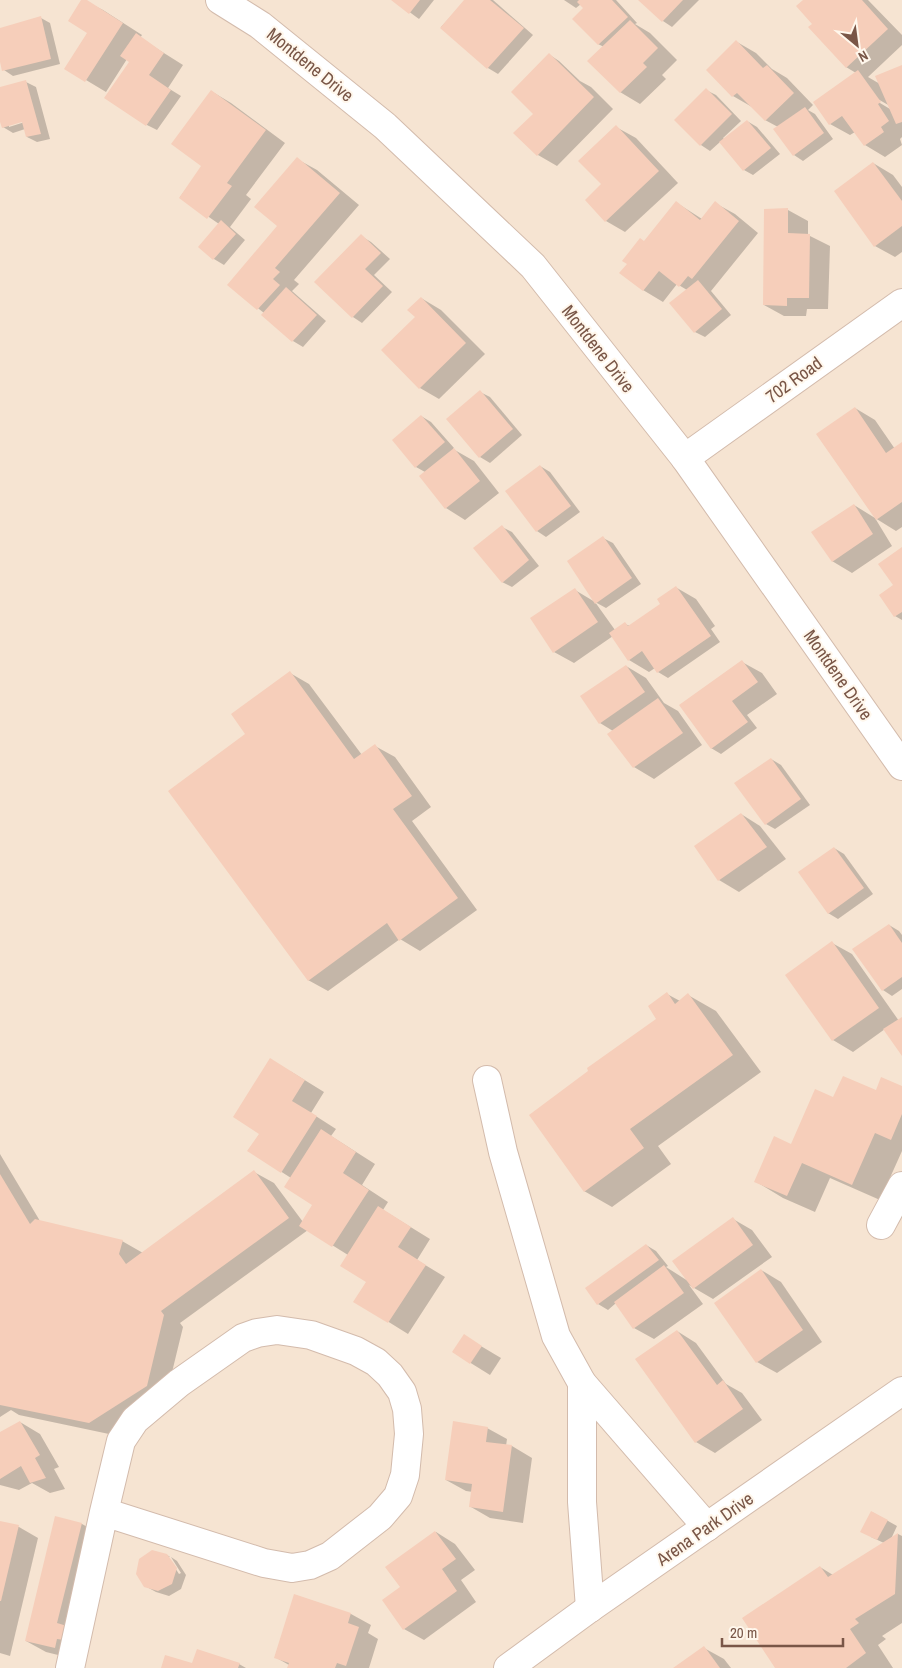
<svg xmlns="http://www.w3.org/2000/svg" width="902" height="1668" font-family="'Archivo Narrow',sans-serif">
<rect width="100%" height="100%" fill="#fef2e4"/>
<rect fill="#f6e4d2" x="0" y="0" width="902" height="1668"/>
<g fill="#0003" fill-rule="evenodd">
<path d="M83,0L103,10L142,35L140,38L183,65L168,88L181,96L157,130L147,125L130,62L127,59L106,92L66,68L88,33Z"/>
<path d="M393,0H434L419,19Z"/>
<path d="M466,0H493L533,35L498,74L488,68L441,27Z"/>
<path d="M564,0H616L637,23L635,24L650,33L677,60L662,75L666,79L640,104L620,92L604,47L598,44L585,8L581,4L576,8Z"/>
<path d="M640,0H699L672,27L663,21Z"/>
<path d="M805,0H868L902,35V45L868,77L880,84L902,67V137L900,139L902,145L885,157L865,145L855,132L850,135L830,124L856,73L846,67L814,25ZM876,98L890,106V109L875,100Z"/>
<path d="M41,18L50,23L60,64L13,76L4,70L0,57V29Z"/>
<path d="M737,42L756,53L772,69L787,78L813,105L808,110L815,114L833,139L803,161L794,155L778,127L765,120L752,107L733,96Z"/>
<path d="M550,55L559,61L580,81L591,87L613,109L557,166L538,155L535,113Z"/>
<path d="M26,82L36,87L50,139L37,142L27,137L25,129L13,133L3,127L0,117V89ZM27,119L28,121L9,127V124Z"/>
<path d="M706,90L716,95L741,121L723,138L725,140L747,121L757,127L780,154L753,175L744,170L720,142L710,151L701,145Z"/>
<path d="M211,91L231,103L285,143L246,195L251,199L230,227L245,240L224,265L214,259L200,247L219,224L180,197L203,166Z"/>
<path d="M616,127L636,138L678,183L625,232L606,221Z"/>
<path d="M297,159L317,170L359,205L294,280L299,284L292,291L326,321L303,347L293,341L263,315L264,313L229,285L279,226Z"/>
<path d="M873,163L893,175L902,187V252L895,257L875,246Z"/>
<path d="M677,203L702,219L715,203L735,214L758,233L711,291L731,315L705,337L695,332L687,290L677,284L663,302L643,290L645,242Z"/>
<path d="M788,210L808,221V235L830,246L828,309H807L806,316H784L764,305Z"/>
<path d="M361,236L371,242L390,259L374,275L392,292L362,323L353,317Z"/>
<path d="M421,298L441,310L485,354L439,399L420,388L416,317Z"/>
<path d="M480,392L490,397L522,435L490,463L480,457Z"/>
<path d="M855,408L875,420L895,449L902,443V527L896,531L875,518L892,546L852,573L832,561L854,505L875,518Z"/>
<path d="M421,416L431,422L454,448L453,449L474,461L499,493L465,520L446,508L425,472L416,467Z"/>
<path d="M540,466L550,472L580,512L546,537L537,531Z"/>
<path d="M502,527L512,532L539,566L512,587L502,582Z"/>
<path d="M603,538L613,543L641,584L606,608L595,602L615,630L625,624L630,626L662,604L677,588L696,599L715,626L711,629L720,642L668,678L658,672L655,668L649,672L629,660L613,636L574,663L554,652L575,590L595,602Z"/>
<path d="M902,548V620L895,616V585Z"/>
<path d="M742,662L762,673L777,694L747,715L757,728L721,754L711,748Z"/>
<path d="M626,666L646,678L664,703L678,711L702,745L654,779L634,767L613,731L600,723Z"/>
<path d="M290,673L309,684L362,755L375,746L395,757L431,807L412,821L477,910L420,951L400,939L328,991L308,980L247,734Z"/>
<path d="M771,759L781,765L810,805L775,829L766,824Z"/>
<path d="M741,814L760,826L786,859L739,892L719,880Z"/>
<path d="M834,848L844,854L873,894L838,919L828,913Z"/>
<path d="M889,925L899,931L902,935V989L892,996L883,990Z"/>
<path d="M832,943L852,954L899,1021L902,1018V1054L885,1029L853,1052L833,1040Z"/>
<path d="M667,994L680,1001L688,995L716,1011L761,1072L658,1146L671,1164L612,1207L584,1191Z"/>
<path d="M290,1071L324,1092L311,1113L336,1129L331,1136L375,1164L362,1185L388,1202L383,1210L430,1239L417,1260L445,1277L408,1334L355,1301L367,1282L348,1255L308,1230L180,1323L183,1327L166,1397L109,1434L19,1415L11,1410L0,1417V1154L40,1221L122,1241L143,1253L254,1172L274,1183L303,1222L314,1205L291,1178L249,1151L260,1133Z"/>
<path d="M902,1088V1151L880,1200L830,1178L815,1212L783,1198L755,1181L792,1145L834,1099Z"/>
<path d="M733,1219L752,1230L772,1257L713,1299L689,1285L703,1304L654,1339L634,1328L616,1303L608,1310L598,1304L646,1245L656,1251L668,1266L666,1267L688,1281Z"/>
<path d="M761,1270L781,1282L822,1342L777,1373L757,1362Z"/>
<path d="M677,1331L696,1343L726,1384L742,1393L762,1420L715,1453L696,1442Z"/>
<path d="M464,1336L501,1358L490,1375L453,1352Z"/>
<path d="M20,1422L40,1434L59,1467L54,1469L65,1489L50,1493L32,1483L19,1490L0,1485V1434Z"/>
<path d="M487,1428L507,1439L506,1446H512L532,1458L523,1523L490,1518L471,1507L473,1492L466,1491L446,1480Z"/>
<path d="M872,1512L897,1526L891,1539L898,1534L902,1536V1623L882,1636L886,1639L878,1645L893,1668H777L820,1567L833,1575L884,1543L871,1537Z"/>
<path d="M56,1518L82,1524L102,1535L74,1659L46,1652L26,1641Z"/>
<path d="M0,1522L19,1527L38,1538L10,1656L0,1653Z"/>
<path d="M436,1532L455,1544L475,1570L461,1580L476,1602L424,1640L404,1629L402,1588Z"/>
<path d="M167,1555L170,1557H168L179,1574L181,1573L171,1557L177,1561L186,1575L181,1589L169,1596L156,1592L145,1586Z"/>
<path d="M295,1595L351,1614L371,1625L368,1633L378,1639L369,1668H290L289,1665L275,1657Z"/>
<path d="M704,1648L724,1659L731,1668H675Z"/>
<path d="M239,1664L246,1668H162L193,1665Z"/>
</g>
<g fill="#f6ceba">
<path d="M81,0H87L123,23L85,82L64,69L87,33L68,21Z"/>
<path d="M391,0H420L409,14Z"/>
<path d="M464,0H490L524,28L487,69L440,28Z"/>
<path d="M579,0H612L628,17L598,45L572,19L583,8L577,2Z"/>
<path d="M638,0H683L662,22Z"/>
<path d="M803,0H862L888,29L846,68L808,27L812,24L796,6Z"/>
<path d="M41,16L51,59L2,71L0,62V28Z"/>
<path d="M630,20L658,48L643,63L647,67L620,93L587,61Z"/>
<path d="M136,33L164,53L149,75L171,90L146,126L104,98L129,62L120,56Z"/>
<path d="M736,40L763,68L767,65L794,93L765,121L737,93L732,97L706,70Z"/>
<path d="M549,53L594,97L537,156L513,133L533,114L511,92Z"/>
<path d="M902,65V122L896,124L875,76Z"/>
<path d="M858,70L881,102L878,104L889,121L881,127L884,132L864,146L842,116L829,125L813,102Z"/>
<path d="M26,80L41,134L26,137L22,122L2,128L0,122V87Z"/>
<path d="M706,88L732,114L700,146L674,120Z"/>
<path d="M211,90L266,130L227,183L232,186L207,219L179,198L201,166L171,144Z"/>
<path d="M805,107L824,133L793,156L773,129Z"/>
<path d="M747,120L771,148L743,171L719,142Z"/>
<path d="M616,125L659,171L605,222L585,200L601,184L578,161Z"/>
<path d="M297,157L340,193L275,268L280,272L273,279L280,285L257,310L227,285L277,226L254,207Z"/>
<path d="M873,162L902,201V226L874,247L834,191Z"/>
<path d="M676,201L700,220L715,201L739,221L692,279L688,276L679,287L659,271L643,291L619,273L627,264L622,261L640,238L644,241Z"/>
<path d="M788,208V233L810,234L809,298H787V306L763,305L764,209Z"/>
<path d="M221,220L236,234L213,260L198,247Z"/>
<path d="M361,234L381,253L365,269L383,286L352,318L314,282Z"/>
<path d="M698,280L722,309L694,333L669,303Z"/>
<path d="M286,287L317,315L292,342L261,315Z"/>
<path d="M421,297L466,343L419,389L381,350L415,317L407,310Z"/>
<path d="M480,390L513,429L479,458L446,419Z"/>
<path d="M855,407L886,453L902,442V502L876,520L816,434Z"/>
<path d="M421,415L445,442L415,468L392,440Z"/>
<path d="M454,448L480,481L445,509L419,476Z"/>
<path d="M540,465L571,506L536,532L505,491Z"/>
<path d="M854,504L873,534L832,562L811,532Z"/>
<path d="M502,525L529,560L502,583L473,548Z"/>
<path d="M603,536L632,578L595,604L567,561Z"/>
<path d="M902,547V612L894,617L879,595L893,585L878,564Z"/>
<path d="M676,586L711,636L657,673L642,651L628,661L609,633L625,622L628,626L660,604L657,599Z"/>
<path d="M575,588L598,622L553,653L530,618Z"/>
<path d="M742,660L758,682L732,701L748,722L711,749L679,705Z"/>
<path d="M626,665L645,692L599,724L580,696Z"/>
<path d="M290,671L354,759L375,744L412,796L393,809L458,898L399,941L387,923L308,981L168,791L245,734L231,714Z"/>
<path d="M658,698L683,733L633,768L607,734Z"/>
<path d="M771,758L801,799L765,825L734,783Z"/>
<path d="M741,813L767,847L718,881L694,846Z"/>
<path d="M834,847L864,888L828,914L798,872Z"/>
<path d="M889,924L902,943V977L882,991L852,949Z"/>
<path d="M832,941L879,1008L832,1041L785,975Z"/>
<path d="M667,992L675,1004L688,993L733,1055L630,1129L644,1148L584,1192L529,1115L588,1071L587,1068L656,1019L648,1006Z"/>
<path d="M902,1017V1056L883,1029Z"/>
<path d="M270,1058L305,1080L292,1101L317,1116L281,1173L247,1151L259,1134L233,1117Z"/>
<path d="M843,1076L876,1090L881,1077L902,1086V1114L891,1140L875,1133L852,1185L802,1163L787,1196L754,1182L774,1136L791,1144L815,1089L833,1097Z"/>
<path d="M321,1129L356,1152L343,1173L369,1190L332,1247L299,1226L312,1205L284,1187Z"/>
<path d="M254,1170L289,1218L161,1311L164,1315L147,1386L89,1423L0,1405V1174L30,1224L35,1219L123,1240L119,1254L126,1264Z"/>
<path d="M378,1206L411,1227L398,1247L426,1265L388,1323L353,1302L366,1282L340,1266Z"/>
<path d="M733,1217L753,1245L693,1289L672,1261Z"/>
<path d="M646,1244L659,1260L597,1305L585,1288Z"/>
<path d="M664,1265L684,1293L633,1329L614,1302Z"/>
<path d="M761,1269L803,1330L756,1363L714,1303Z"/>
<path d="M677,1330L717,1385L723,1380L743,1409L695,1443L635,1359Z"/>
<path d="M464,1334L482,1346L470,1364L452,1352Z"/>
<path d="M20,1421L40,1455L35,1458L46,1478L30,1483L21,1466L0,1479V1432Z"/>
<path d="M453,1421L488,1427L486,1442L512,1445L503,1512L469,1507L472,1484L445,1480Z"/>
<path d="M871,1511L888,1520L877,1540L860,1532Z"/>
<path d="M55,1516L82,1523L57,1623L67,1626L64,1640L57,1639L55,1648L25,1641Z"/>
<path d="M0,1521L19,1525L1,1601H0Z"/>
<path d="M435,1531L456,1559L442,1569L457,1591L403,1630L382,1600L400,1587L385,1567Z"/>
<path d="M898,1533L895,1594L855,1619L859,1623L850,1629L866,1653L846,1668H775L742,1618L820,1566L828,1577Z"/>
<path d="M152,1550L167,1554L177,1568L172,1584L158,1591L144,1587L136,1574L139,1559Z"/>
<path d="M294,1594L351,1613L348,1623L359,1627L346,1666L337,1663L335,1668H287L289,1663L274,1658Z"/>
<path d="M704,1646L720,1668H673Z"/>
<path d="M197,1649L240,1663L238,1668H161L165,1655L192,1663Z"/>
</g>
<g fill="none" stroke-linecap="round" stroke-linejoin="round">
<g stroke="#d3bbac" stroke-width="30">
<g id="minor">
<path d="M220,0L260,25L385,126L533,266L685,458L902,766"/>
<path d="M685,458L902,303"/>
<path d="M487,1080L503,1152L556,1336L582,1383V1502L590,1608"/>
<path d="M881,1225L902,1186"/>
<path d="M582,1383L707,1527"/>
<path d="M70,1668L104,1512L121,1441L135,1420L179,1383L243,1338L257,1333L277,1330L311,1335L356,1351L376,1362L390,1375L402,1392L407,1409L409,1434L405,1475L398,1496L380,1517L330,1556L310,1565L292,1568L264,1563L104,1512"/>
<path d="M508,1668L590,1608L902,1391"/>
</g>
</g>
<use href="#minor" stroke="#fff" stroke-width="28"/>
</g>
<g text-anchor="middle" stroke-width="4" stroke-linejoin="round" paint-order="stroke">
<g font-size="18" fill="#795647" stroke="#fff7ec">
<text transform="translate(310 65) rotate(39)" y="6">Montdene Drive</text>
<text transform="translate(598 349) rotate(52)" y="6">Montdene Drive</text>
<text transform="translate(794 380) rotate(-36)" y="6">702 Road</text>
<text transform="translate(838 675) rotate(55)" y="6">Montdene Drive</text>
<text transform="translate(705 1529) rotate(-35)" y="6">Arena Park Drive</text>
</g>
</g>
<g transform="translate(857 45) rotate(151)" stroke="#fff7ec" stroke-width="4" paint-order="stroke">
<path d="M0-4L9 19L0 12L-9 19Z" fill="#795647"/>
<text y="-8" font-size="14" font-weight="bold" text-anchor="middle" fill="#795647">N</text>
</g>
<path d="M722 1638v8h121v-8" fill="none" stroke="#795647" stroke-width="2.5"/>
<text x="730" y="1638" font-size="15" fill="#795647" stroke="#fff7ec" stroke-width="4" paint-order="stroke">20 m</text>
</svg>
